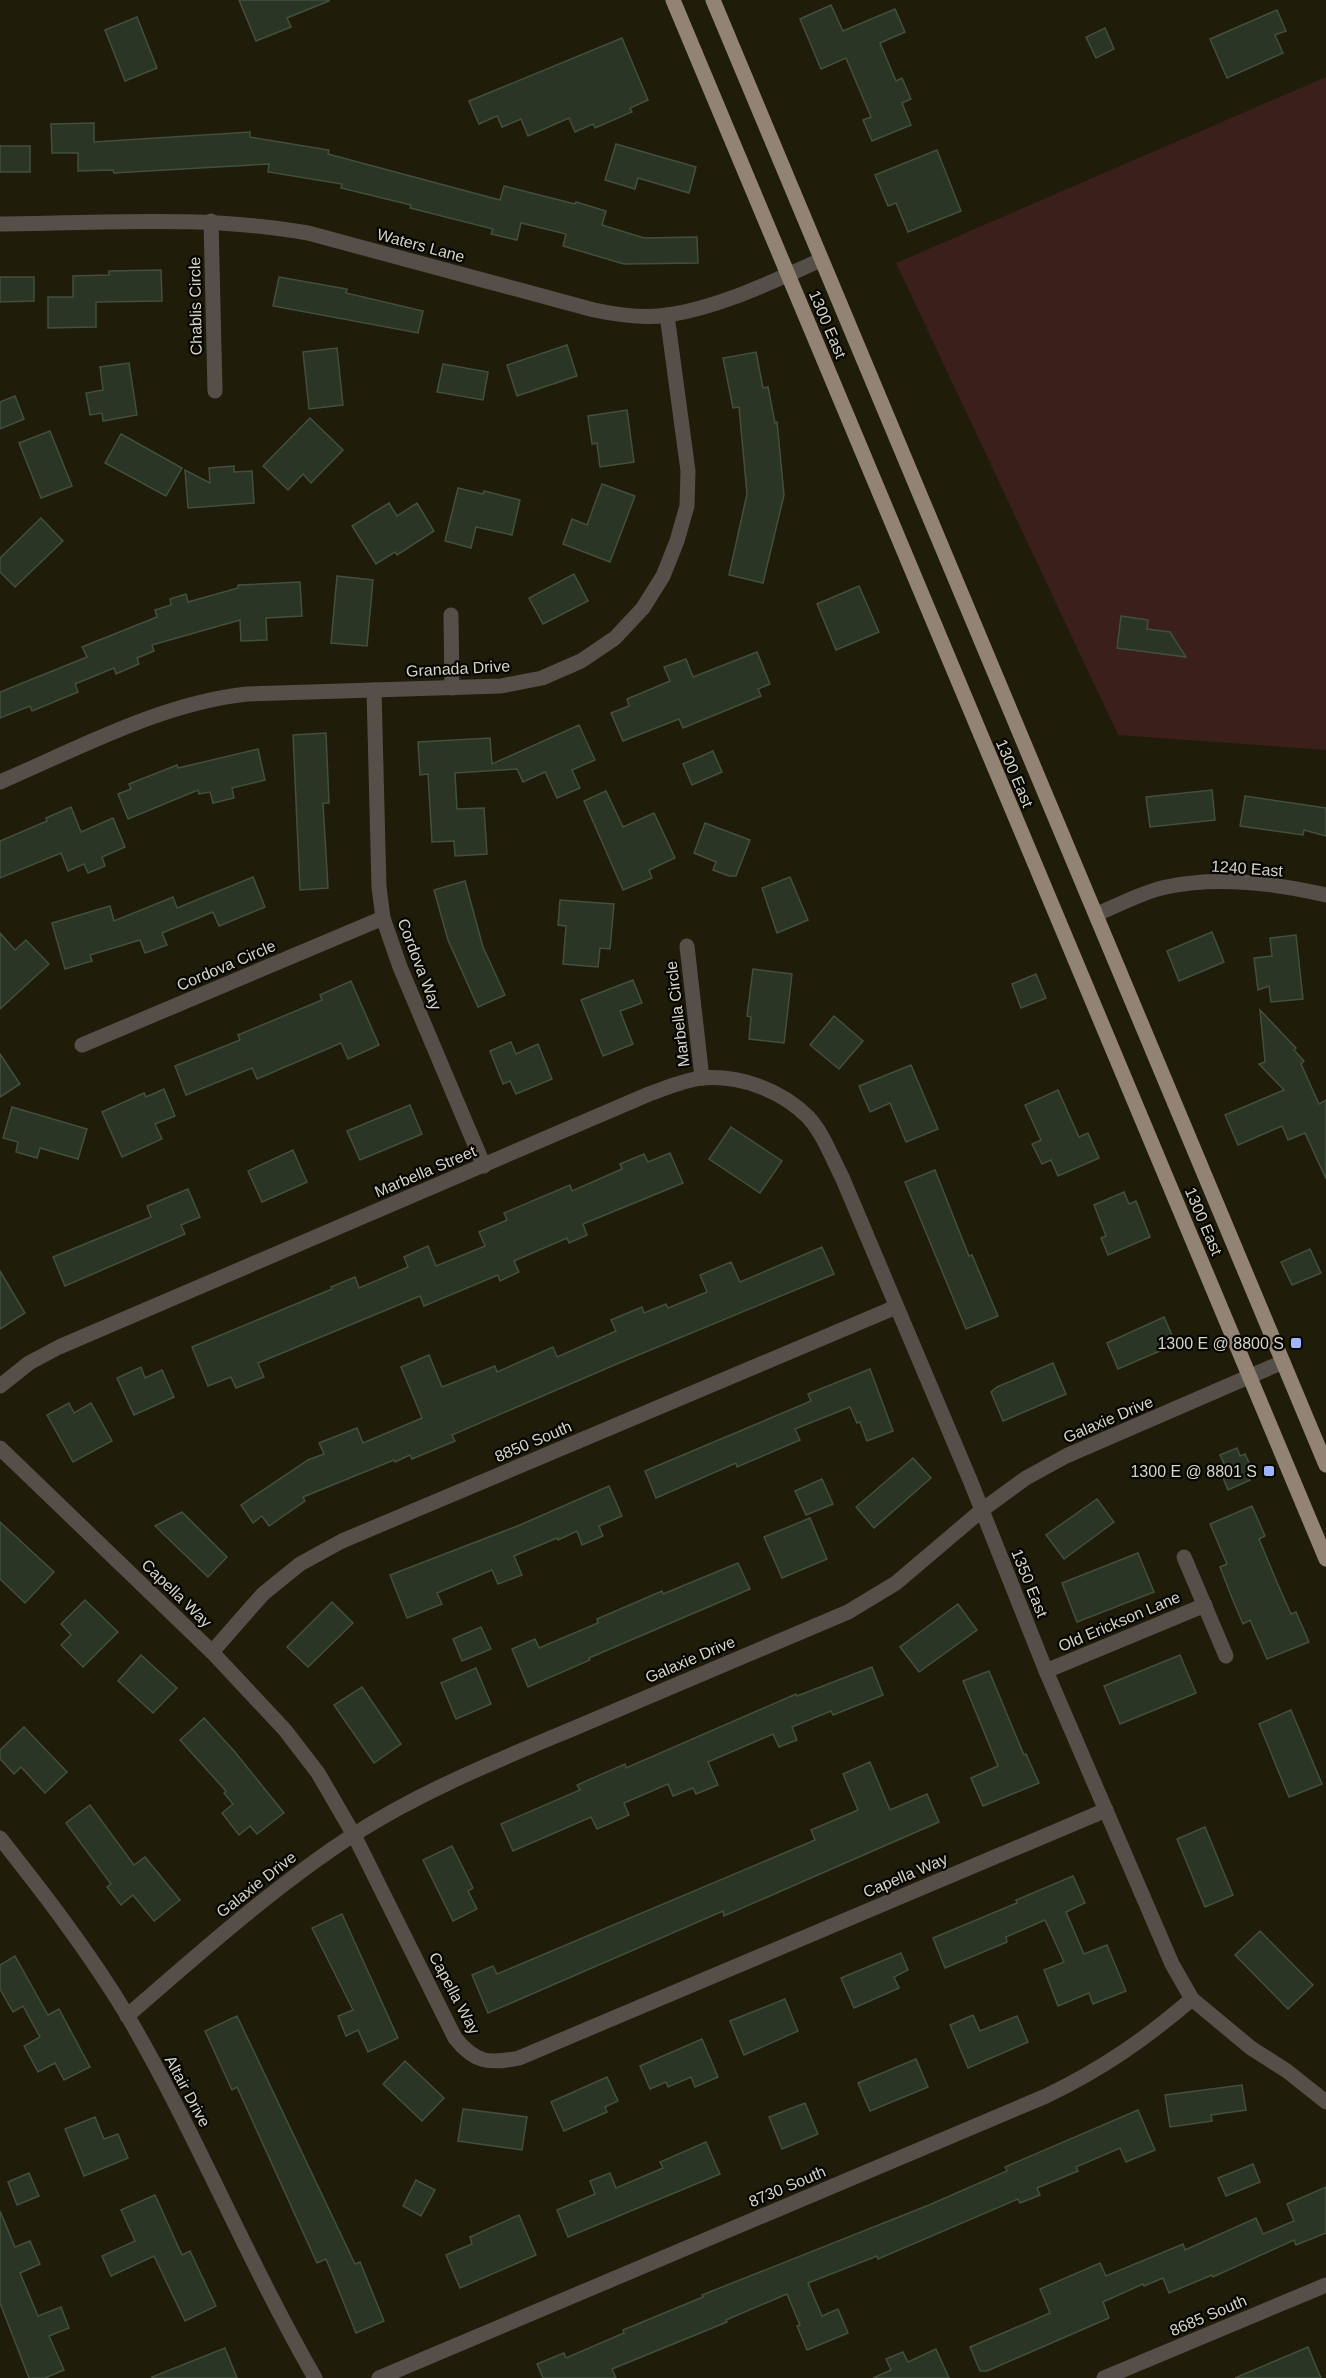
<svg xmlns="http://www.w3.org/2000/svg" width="1326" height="2378" font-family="Arial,sans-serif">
<rect width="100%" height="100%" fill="#1f1c09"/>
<path fill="#3a1f1a" d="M1326,77V750L1118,735L896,263Z"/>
<g fill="#2b3525" stroke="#434f3d" stroke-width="1.5">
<path d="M239,0H329V1L287,18L291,27L256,41Z"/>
<path d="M831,5L843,31L895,9L905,32L880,43L896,81L902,78L911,99L902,103L911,125L872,141L863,120L871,117L846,58L821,69L800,19Z"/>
<path d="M1277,10L1286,31L1275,35L1283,53L1227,78L1210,39Z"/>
<path d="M137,17L157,68L125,81L105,30Z"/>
<path d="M1105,28L1114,49L1096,58L1086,37Z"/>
<path d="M622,38L648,100L630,108L632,112L595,128L593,124L575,132L569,118L528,136L521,119L502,127L497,116L479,124L469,101Z"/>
<path d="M94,123V142L250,132V137L329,150L328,154L500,200L504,186L575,204L576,202L606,211L602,225L644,238L697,237L698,263L624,264L563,246L566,234L521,223L517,240L491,234L493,229L410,208L411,205L341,188L342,184L268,172L269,164L114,173L113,170L78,171V153H52L51,124Z"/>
<path d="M616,144L696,167L689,193L638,178L635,189L605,180Z"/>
<rect x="0" y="146" width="30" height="26"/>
<path d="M937,150L961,211L908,232L896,203L888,206L875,175Z"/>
<path d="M161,270L162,301L96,302V327L48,328V297H73V276L109,275V271Z"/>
<path d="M0,277H34V301L0,302Z"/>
<path d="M279,277L347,289L346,293L423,311L418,333L273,306Z"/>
<path d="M567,345L577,376L517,396L507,365Z"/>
<path d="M337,348L343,405L309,409L303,352Z"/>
<path d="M756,352L763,388L768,387L775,423L777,422L784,495L763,583L729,575L747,494L739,407L733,408L723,358Z"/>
<path d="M129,363L137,415L103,421L102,413L90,415L86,393L103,390L100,367Z"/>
<path d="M443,364L488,372L483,400L437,392Z"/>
<path d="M15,396L24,419L0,429V402Z"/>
<path d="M627,410L634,462L600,467L597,443L592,444L588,416Z"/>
<path d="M310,418L343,450L311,483L303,474L288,490L263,466Z"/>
<path d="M50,431L72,486L41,498L19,443Z"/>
<path d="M121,434L182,468L166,496L105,463Z"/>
<path d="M234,466V472L252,471L254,503L188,508L185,470L210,483L209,468Z"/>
<path d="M602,484L635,496L610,562L563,544L572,519L587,525Z"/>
<path d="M458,488L483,494L484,491L520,500L512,535L476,527L471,548L445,541Z"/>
<path d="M389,503L397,516L417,503L434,531L397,555L395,552L376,564L352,526Z"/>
<path d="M41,518L63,541L15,587L0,572V558Z"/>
<path d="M574,574L588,601L543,624L529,598Z"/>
<path d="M337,576L373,580L367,646L331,643Z"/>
<path d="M300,582L302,616L266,618L267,640L241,641L240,620L152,645L154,651L137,658L139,664L116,674L114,668L75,684L78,692L32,711L30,706L0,718V692L87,657L82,647L157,617L155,610L171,605L170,599L186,594L188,602L238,588V585Z"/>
<path d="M859,586L879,632L836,650L817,604Z"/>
<path d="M1121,616L1148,620L1147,629L1170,632L1186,657L1117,648Z"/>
<path d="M757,652L770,684L758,689L761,696L683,728L679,719L623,741L611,713L629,706L627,699L670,681L664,667L686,659L693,677Z"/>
<path d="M579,725L595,760L572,770L580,788L557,798L545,772L523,782L517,769L455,773L457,809L484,808L487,854L455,856L454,841L432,842L428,774L420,775L418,742L490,738L492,764Z"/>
<path d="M326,733L329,803H323L328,888L300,890L293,735Z"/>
<path d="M258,749L265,780L232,788L234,798L213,803L210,792L199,794L198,790L128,819L118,794L131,789L129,784L177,765L178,768Z"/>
<path d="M713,751L722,772L692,785L683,764Z"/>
<path d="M1212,790L1215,820L1150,827L1146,797Z"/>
<path d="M606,791L623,827L654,813L675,858L649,870L652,878L623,890L584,801Z"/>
<path d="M1245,796L1326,808V836L1304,830L1303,835L1240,826Z"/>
<path d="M71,807L81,832L113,818L125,847L102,857L105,866L88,873L84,864L68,871L61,853L0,878V841L47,821L46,818Z"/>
<path d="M705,823L750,840L736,876H729L713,870L716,862L694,853Z"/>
<path d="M253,877L265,907L219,926L213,912L162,933L167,945L145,953L140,940L90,955L92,961L65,969L52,923L110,906L114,921L173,897L177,908Z"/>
<path d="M790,877L808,920L777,933L762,888Z"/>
<path d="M465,881L483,947L505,995L478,1007L448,940L434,890Z"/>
<path d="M560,900L614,904L610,949L600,948L598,967L563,964L566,926L558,925Z"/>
<path d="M1212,932L1224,962L1179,981L1167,951Z"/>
<path d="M0,933L15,950L26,940L49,964L0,1009Z"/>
<path d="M1296,935L1303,999L1271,1002L1269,986L1258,990L1254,958L1272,956L1270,938Z"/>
<path d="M753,969L792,974L784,1043L749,1039L751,1017L747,1016Z"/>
<path d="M1036,974L1046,998L1021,1008L1012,984Z"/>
<path d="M633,980L642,1003L620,1011L633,1044L603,1056L581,1000Z"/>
<path d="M351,981L379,1045L348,1059L341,1043L257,1079L252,1068L186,1095L175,1066L240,1040L238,1035L322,1000L320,995Z"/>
<path d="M1260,1010L1296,1048L1294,1050L1304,1061L1301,1064L1319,1104L1326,1100V1179L1305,1133L1288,1140L1282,1126L1238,1145L1225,1115L1284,1090L1259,1064L1265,1062Z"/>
<path d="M834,1016L863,1041L839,1069L810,1045Z"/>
<path d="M511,1042L516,1054L538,1044L552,1079L516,1094L510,1081L503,1084L490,1051Z"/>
<path d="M0,1054L20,1084L0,1097Z"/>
<path d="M911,1065L938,1129L906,1142L890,1103L870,1112L859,1086Z"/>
<path d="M164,1089L175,1116L155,1124L162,1139L122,1157L102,1112L144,1093L146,1097Z"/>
<path d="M1058,1090L1079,1137L1088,1133L1099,1158L1058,1176L1051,1160L1042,1164L1032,1144L1041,1140L1025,1105Z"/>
<path d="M410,1105L422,1134L360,1160L347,1131Z"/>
<path d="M12,1107L87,1129L78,1159L40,1148L37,1158L16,1152L18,1142L3,1138Z"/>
<path d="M731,1127L782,1161L760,1193L709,1159Z"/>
<path d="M293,1150L307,1182L262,1202L248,1171Z"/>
<path d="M670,1153L683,1183L583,1224L587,1235L569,1243L567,1238L514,1261L519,1272L500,1281L498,1275L424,1306L420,1296L258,1363L264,1377L236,1388L231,1377L208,1386L192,1347L332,1289L331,1287L355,1277L359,1288L408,1267L404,1257L428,1246L436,1266L485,1246L479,1232L507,1220L504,1213L570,1185L572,1191L622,1169L620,1164L644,1154L648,1162Z"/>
<path d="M935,1170L969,1256L972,1255L998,1316L966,1329L905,1182Z"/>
<path d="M188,1189L200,1217L181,1225L185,1234L65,1286L53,1257L151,1217L147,1206Z"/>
<path d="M1124,1192L1129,1204L1136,1201L1150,1237L1108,1255L1101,1238L1106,1236L1094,1205Z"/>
<path d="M822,1247L834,1274L619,1363L452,1435L455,1441L412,1459L410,1455L395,1462L394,1460L303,1497L305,1501L269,1526L262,1516L253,1523L241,1505L308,1460L324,1454L319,1443L357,1428L363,1443L422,1418L401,1367L429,1355L442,1387L495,1366L497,1372L553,1347L557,1357L616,1331L611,1320L642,1307L644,1313L666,1304L668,1308L707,1292L700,1275L731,1262L740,1282Z"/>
<path d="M1310,1249L1321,1273L1292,1285L1281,1262Z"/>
<path d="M0,1271L25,1313L0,1329Z"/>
<path d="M1164,1317L1176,1344L1118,1369L1107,1343Z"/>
<path d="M1053,1363L1066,1394L1003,1421L991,1392L997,1387Z"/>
<path d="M141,1367L145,1378L162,1370L174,1397L134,1415L117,1378Z"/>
<path d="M870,1369L893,1431L867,1441L860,1422L857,1423L850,1407L795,1429L800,1440L737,1467L736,1463L656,1498L645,1471L811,1401L808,1394Z"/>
<path d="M69,1403L74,1413L91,1403L112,1441L73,1462L47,1415Z"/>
<path d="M1237,1448L1240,1456L1245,1454L1253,1471L1247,1473L1250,1480L1228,1490L1218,1466L1224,1463L1220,1455Z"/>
<path d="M913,1458L931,1478L874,1528L856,1507Z"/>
<path d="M822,1479L833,1504L806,1515L795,1491Z"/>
<path d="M609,1486L622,1516L599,1526L603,1536L582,1545L577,1531L558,1540L557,1538L514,1556L522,1575L498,1584L492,1570L437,1593L442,1604L407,1618L390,1575L520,1525Z"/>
<path d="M1097,1499L1114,1522L1064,1559L1046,1535Z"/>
<path d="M1252,1506L1265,1536L1259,1539L1276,1580L1291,1614L1296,1612L1309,1642L1267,1659L1250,1620L1243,1624L1232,1598L1220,1567L1227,1564L1210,1524Z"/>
<path d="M182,1512L227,1557L208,1577L155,1526Z"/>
<path d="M810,1518L827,1559L782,1578L764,1537Z"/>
<path d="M0,1522L54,1572L25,1603L0,1579Z"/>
<path d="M1138,1553L1154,1592L1077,1622L1062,1583Z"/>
<path d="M738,1563L750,1589L589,1658L590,1660L528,1687L512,1649L535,1639L539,1648L598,1623L597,1619L662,1591L663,1594Z"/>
<path d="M85,1600L118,1632L83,1667L61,1645L71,1635L61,1624Z"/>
<path d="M332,1602L353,1623L308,1667L287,1647Z"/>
<path d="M958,1604L977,1630L919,1672L900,1647Z"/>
<path d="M481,1627L491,1649L462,1661L453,1639Z"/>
<path d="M141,1655L177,1688L153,1713L118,1681Z"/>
<path d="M1180,1655L1196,1693L1120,1724L1104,1686Z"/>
<path d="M872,1667L883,1695L833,1715L831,1711L792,1727L797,1740L779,1747L773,1734L708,1762L718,1785L696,1794L693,1788L673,1796L668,1784L624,1803L629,1815L597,1829L591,1817L513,1851L501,1824L580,1790L577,1785L625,1764L626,1768L796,1694L797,1696Z"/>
<path d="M476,1668L491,1704L456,1719L441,1683Z"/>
<path d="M989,1671L1024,1755L1026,1754L1039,1783L983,1806L971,1778L998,1766L963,1681Z"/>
<path d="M362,1687L401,1744L374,1763L334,1705Z"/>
<path d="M1291,1710L1322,1784L1289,1797L1259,1724Z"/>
<path d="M204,1718L235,1752L284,1813L257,1834L250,1826L239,1835L222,1813L233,1804L224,1793L226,1791L180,1740Z"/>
<path d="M24,1727L67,1772L45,1793L21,1767L14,1774L0,1759V1750Z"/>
<path d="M870,1762L890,1810L927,1794L939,1822L724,1916L723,1911L488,2013L472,1975L493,1966L497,1974L815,1840L811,1830L858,1810L843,1774Z"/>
<path d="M90,1805L134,1865L145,1857L180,1900L154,1921L133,1895L121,1905L107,1887L111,1884L66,1823Z"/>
<path d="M1205,1827L1233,1895L1205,1907L1177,1839Z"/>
<path d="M452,1846L473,1888L468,1891L477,1909L453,1921L423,1860Z"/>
<path d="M1073,1876L1085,1903L1066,1912L1084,1954L1107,1945L1126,1991L1093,2004L1089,1993L1058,2006L1044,1970L1064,1962L1045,1920L1006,1937L1007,1942L945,1968L933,1938L1017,1903L1016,1900Z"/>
<path d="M342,1914L398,2038L368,2052L358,2030L346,2036L338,2016L353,2010L312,1928Z"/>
<path d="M1260,1931L1313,1985L1288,2009L1235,1955Z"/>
<path d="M901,1953L908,1970L894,1977L899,1988L854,2008L841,1978Z"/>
<path d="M15,1956L48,2015L59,2009L90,2067L64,2080L55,2063L38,2072L24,2046L40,2037L23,2006L13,2012L0,1989V1965Z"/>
<path d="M785,1999L798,2031L744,2055L730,2021Z"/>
<path d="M973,2015L980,2031L1017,2016L1028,2042L968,2068L950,2025Z"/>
<path d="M237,2016L355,2264L360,2262L384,2321L356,2333L326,2259L317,2263L237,2087L232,2090L205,2031Z"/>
<path d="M702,2039L718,2077L695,2087L691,2077L668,2087L666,2082L650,2089L640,2066Z"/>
<path d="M916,2059L928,2087L870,2111L858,2083Z"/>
<path d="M405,2061L444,2098L422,2121L383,2084Z"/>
<path d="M607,2077L618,2101L605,2107L607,2112L564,2131L551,2102Z"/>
<path d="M1242,2085L1246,2110L1211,2115L1212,2121L1170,2127L1165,2095Z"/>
<path d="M805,2103L818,2134L782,2149L769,2117Z"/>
<path d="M463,2109L527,2117L522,2150L458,2141Z"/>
<path d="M1138,2110L1155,2150L1126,2162L1120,2148L1076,2167L1078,2171L1037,2188L1040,2195L1020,2203L1018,2199L878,2259L877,2256L808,2283L822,2316L838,2309L848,2333L807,2350L797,2326L800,2325L787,2294L726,2320L727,2322L612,2369L616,2378H543L537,2364L564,2353L566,2358L624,2333L623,2330L703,2297L702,2295L929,2205L1007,2171L1005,2167Z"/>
<path d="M95,2117L104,2139L118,2134L128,2158L84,2176L65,2129Z"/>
<path d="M706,2142L720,2174L568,2237L557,2210L595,2194L590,2181L610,2173L616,2188L663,2168L660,2162Z"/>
<path d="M1253,2164L1260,2182L1226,2196L1218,2178Z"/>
<path d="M29,2173L39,2196L17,2205L8,2182Z"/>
<path d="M416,2180L435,2190L421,2216L403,2206Z"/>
<path d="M1326,2187V2233L1296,2245L1294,2240L1213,2277L1212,2275L1169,2293L1163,2278L1144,2286L1143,2284L1103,2302L1109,2318L987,2371H980L970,2347L1050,2313L1040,2289L1100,2263L1106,2276L1183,2244L1185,2250L1256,2218L1263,2234L1294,2221L1287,2204Z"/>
<path d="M155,2195L182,2255L190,2251L216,2306L185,2321L154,2256L111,2276L102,2256L135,2241L121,2210Z"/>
<path d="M0,2211L15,2247L30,2241L40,2264L20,2273L38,2316L61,2307L69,2328L49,2336L64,2370L45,2378H29L0,2303Z"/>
<path d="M519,2215L536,2255L460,2288L446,2255L472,2244L470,2237Z"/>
<path d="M1308,2347L1321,2378H1235Z"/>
<path d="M225,2348L237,2378H152V2377Z"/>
<path d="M936,2349L949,2378H873L891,2370L886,2359L903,2352L908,2362Z"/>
</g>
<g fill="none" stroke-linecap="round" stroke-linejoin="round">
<g stroke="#564f49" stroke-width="15">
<path d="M211,221L215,391"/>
<path d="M0,224C103,223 206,215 308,233L594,310C618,315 644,319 668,315C721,307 773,281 821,260"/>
<path d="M451,615L452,688"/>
<path d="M374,690L379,887L383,918L400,967L484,1166"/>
<path d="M0,782C79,748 162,703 247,694L501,686L542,678L581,661L615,638L643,608L663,576L677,541L687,506L688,471L667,315"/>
<path d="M1097,914C1119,905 1142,892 1166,887C1217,876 1275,883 1326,895"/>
<path d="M687,946L702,1078"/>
<path d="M82,1045L383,918"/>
<path d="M0,1386L29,1363L59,1347L649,1094C666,1088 684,1080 702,1078C740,1075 781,1090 808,1117C823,1133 832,1158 842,1177L970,1480L1046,1671L1172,1964L1192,1999L1251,2048L1287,2071L1326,2102"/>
<path d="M0,1448L212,1652L285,1730L318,1773L354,1835L455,2038C475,2063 489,2064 519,2058L1106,1810"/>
<path d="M1184,1557L1226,1656"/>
<path d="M212,1652L263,1594L300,1564L342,1541L896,1307"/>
<path d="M1046,1671L1205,1605"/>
<path d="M0,1838C45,1895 89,1952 127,2015C196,2133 247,2260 315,2378"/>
<path d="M127,2016C200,1953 272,1888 353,1835C423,1790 501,1759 577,1727C668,1688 758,1650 848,1612L896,1583L982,1510L1026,1478L1066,1456L1283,1362"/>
<path d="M379,2378L1046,2096C1102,2069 1144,2040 1192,1999"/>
<path d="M1104,2378L1326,2285"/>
</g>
<g stroke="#928375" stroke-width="15">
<path d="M673,0L1326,1559"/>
<path d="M713,0L1326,1465"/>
</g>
</g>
<g fill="#9eb4fd" stroke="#070602" stroke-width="2">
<rect x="1290" y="1337" width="12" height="12" rx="3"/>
<rect x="1263" y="1465" width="12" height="12" rx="3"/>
</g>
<g text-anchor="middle" stroke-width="4.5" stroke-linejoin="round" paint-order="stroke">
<g font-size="16" fill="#d5d4c8" stroke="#070602">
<text transform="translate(421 245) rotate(15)" y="6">Waters Lane</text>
<text transform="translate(195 306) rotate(-91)" y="6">Chablis Circle</text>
<text transform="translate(828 324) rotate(67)" y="6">1300 East</text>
<text transform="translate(458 668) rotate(-3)" y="6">Granada Drive</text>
<text transform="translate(1015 773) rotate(67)" y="6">1300 East</text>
<text transform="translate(1247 868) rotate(4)" y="6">1240 East</text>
<text transform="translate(420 964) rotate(69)" y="6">Cordova Way</text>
<text transform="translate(226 965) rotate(-23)" y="6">Cordova Circle</text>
<text transform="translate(677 1014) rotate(-97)" y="6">Marbella Circle</text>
<text transform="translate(425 1171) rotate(-23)" y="6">Marbella Street</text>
<text transform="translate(1204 1221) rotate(67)" y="6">1300 East</text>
<text transform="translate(1108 1419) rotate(-23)" y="6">Galaxie Drive</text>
<text transform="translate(533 1441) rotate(-23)" y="6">8850 South</text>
<text transform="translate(1030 1583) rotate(68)" y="6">1350 East</text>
<text transform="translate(177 1593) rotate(44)" y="6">Capella Way</text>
<text transform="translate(1119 1621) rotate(-23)" y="6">Old Erickson Lane</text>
<text transform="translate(690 1659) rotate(-23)" y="6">Galaxie Drive</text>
<text transform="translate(905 1875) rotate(-23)" y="6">Capella Way</text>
<text transform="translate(256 1884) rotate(-38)" y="6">Galaxie Drive</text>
<text transform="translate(455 1993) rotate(62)" y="6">Capella Way</text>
<text transform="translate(188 2091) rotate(62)" y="6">Altair Drive</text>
<text transform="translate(787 2186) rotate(-23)" y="6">8730 South</text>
<text transform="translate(1208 2315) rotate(-23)" y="6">8685 South</text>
</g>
<g font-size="16" fill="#d5d4c8" stroke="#070602" text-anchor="end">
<text x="1284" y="1349">1300 E @ 8800 S</text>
<text x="1257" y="1477">1300 E @ 8801 S</text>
</g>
</g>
</svg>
